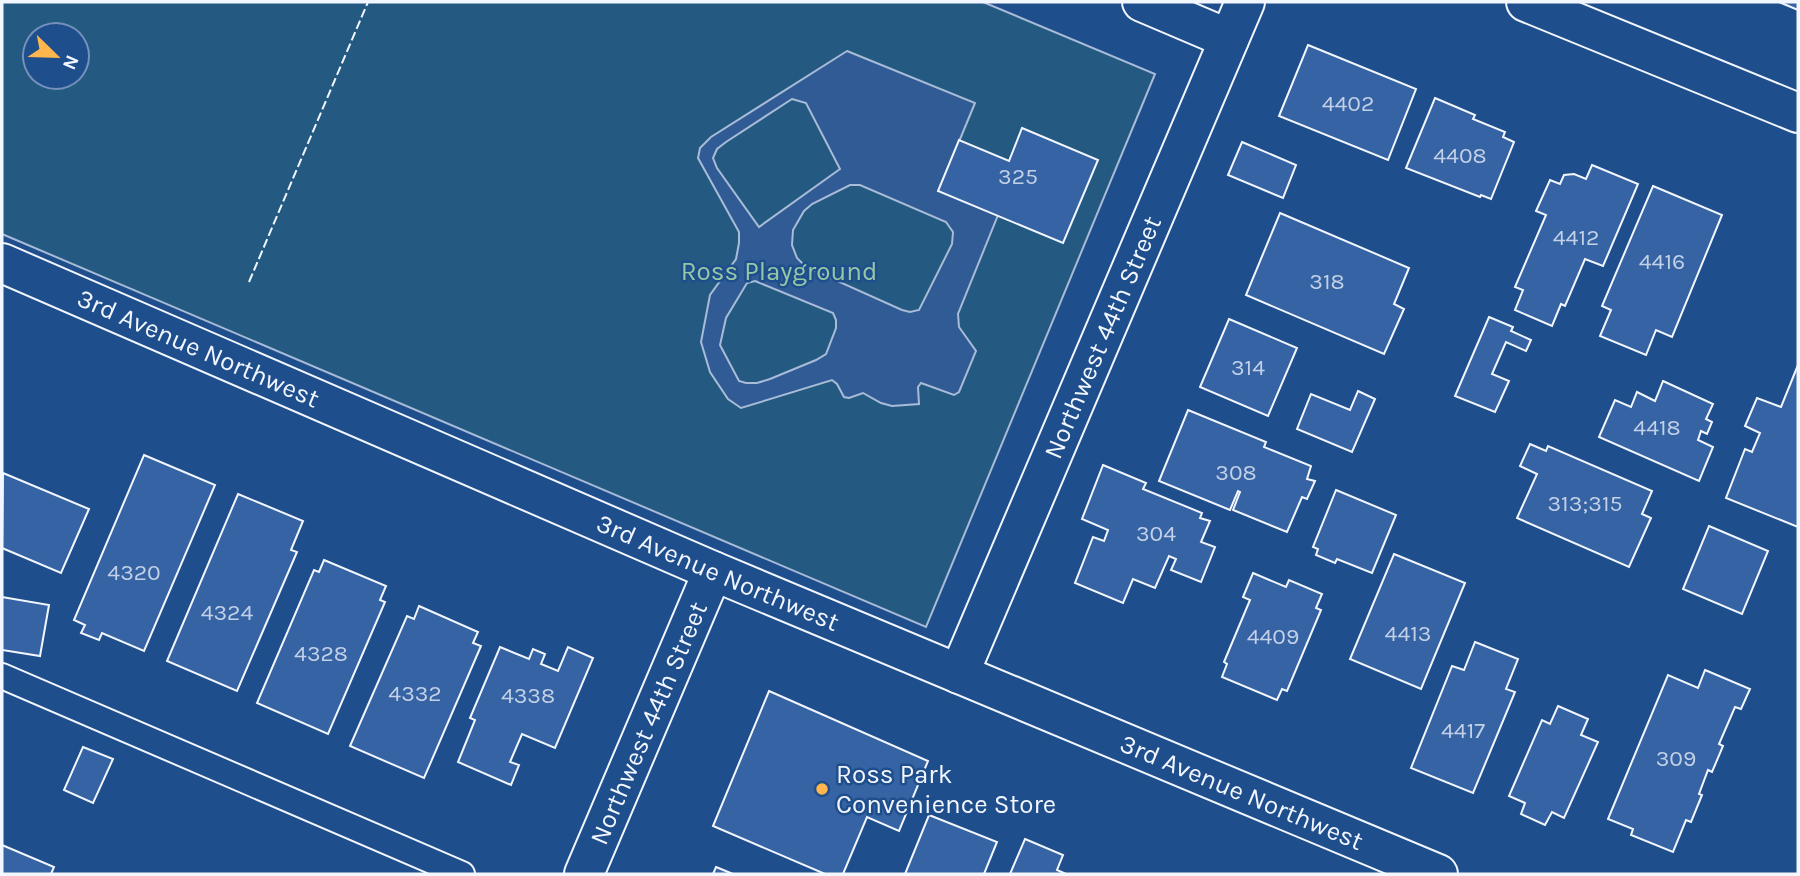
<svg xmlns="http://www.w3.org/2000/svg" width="1800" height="876" font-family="Karla,sans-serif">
<rect width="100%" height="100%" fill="#1f4e8c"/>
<path fill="#245a82" stroke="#a8bbd7" stroke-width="2" fill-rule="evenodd" d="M2,2H983L1155,74L926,627L2,234ZM35,35H77V77H35Z"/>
<path fill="#305b95" stroke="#a8bbd7" stroke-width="2" fill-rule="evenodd" d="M847,51L975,103L939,190L998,215L958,314L959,327L976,351L959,392L954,395L921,383L918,387L919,404L892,406L881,403L863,393L849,398L844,397L837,384L832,380L741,408L728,399L710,372L701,342L710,295L736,259L739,243V232L698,158L700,148L711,137ZM792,99L806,103L840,169L759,227L717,168L713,158L717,149L726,142ZM850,185H860L946,222L953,232L952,244L919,310L910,312L902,310L806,267L797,258L792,245L793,230L804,211L812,204ZM755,281L833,313L836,320V328L826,354L816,360L770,379L757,383H746L739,381L720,345L726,318L747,283Z"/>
<g fill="#3563a3" stroke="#f2f6ff" stroke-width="2">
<path d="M1779,2H1798V10Z"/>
<path d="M1308,45L1416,89L1388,160L1279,116Z"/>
<path d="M1435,98L1475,115L1473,119L1505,132L1503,137L1514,142L1491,199L1481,195L1480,197L1406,168Z"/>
<path d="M1022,128L1098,160L1063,243L938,191L959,140L1009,161Z"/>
<path d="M1242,142L1296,165L1283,198L1228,175Z"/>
<path d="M1592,165L1638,184L1603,266L1585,259L1565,306L1561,304L1552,326L1515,310L1523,290L1515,287L1546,215L1536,211L1550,180L1560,184L1564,175L1574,174L1586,179Z"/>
<path d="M1653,186L1722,215L1672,337L1656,330L1646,355L1600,336L1611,310L1602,306Z"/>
<path d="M1280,213L1409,268L1394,304L1404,309L1384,354L1246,295Z"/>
<path d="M1489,317L1513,327L1511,331L1531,340L1526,351L1506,342L1492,374L1509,381L1495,412L1455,396Z"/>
<path d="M1229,319L1297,348L1268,416L1200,387Z"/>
<path d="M1798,365V527L1726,498L1745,449L1752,452L1760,433L1745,426L1757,398L1781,407Z"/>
<path d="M1663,381L1713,404L1706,419L1712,422L1707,434L1701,431L1698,440L1713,447L1699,481L1599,437L1615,400L1631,407L1637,392L1655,401Z"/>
<path d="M1358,391L1375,399L1352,452L1297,429L1311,394L1350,410Z"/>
<path d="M1188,410L1266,442L1264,447L1311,466L1307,479L1315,481L1307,499L1302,497L1287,532L1233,510L1240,492L1238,491L1230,510L1159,481Z"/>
<path d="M1530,444L1546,451L1548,446L1652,491L1642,514L1651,518L1629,567L1517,518L1537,474L1520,466Z"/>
<path d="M144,455L215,485L144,651L102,633L99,640L81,633L85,625L74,620Z"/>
<path d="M1103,465L1146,483L1143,489L1202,513L1200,518L1210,521L1201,542L1215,547L1201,582L1171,570L1176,559L1169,556L1155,588L1133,579L1123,603L1075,583L1093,537L1104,541L1108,530L1082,519Z"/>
<path d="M3,473L89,509L61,573L2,548Z"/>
<path d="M1336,490L1396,515L1372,573L1337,559L1335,563L1316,555L1318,549L1313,547Z"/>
<path d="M238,494L303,521L291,550L297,552L237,691L167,661Z"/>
<path d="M1709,526L1768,551L1742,614L1683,589Z"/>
<path d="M1394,554L1465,583L1421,689L1350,659Z"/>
<path d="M324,560L386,586L380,600L385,602L328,734L257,703L314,570L319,572Z"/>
<path d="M1253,573L1286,587L1289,580L1322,594L1316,608L1321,610L1287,691L1282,689L1277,700L1222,677L1227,664L1224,662L1250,600L1243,597Z"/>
<path d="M2,597L49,605L40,656L2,650Z"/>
<path d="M419,606L478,632L473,643L481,646L424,778L350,746L407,616L414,619Z"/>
<path d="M1475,642L1518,659L1506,689L1515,692L1473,793L1411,768L1452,666L1464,670Z"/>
<path d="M500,647L529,659L533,649L545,654L541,664L558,671L568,647L593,658L555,748L522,734L510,762L519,765L511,785L458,762L475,720L470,718Z"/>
<path d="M1705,670L1750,689L1741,709L1735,707L1719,744L1723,746L1712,772L1708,770L1699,794L1702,795L1691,822L1686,820L1673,852L1631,835L1633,829L1608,819L1668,675L1698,688Z"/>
<path d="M769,691L928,761L899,831L867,817L843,874H825L713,826Z"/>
<path d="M1558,706L1588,719L1581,735L1598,742L1564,818L1552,812L1545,825L1521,814L1525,803L1509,796L1542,720L1550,724Z"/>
<path d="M83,747L113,759L93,803L64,790Z"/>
<path d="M929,815L997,842L984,874H905Z"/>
<path d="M1025,839L1063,855L1057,870L1066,874H1010Z"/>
<path d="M2,845L54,867L51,874H2Z"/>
<path d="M716,867L733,874H713Z"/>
</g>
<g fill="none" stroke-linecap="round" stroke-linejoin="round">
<g stroke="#f2f6ff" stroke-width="28">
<path id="lane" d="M2,676L462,874"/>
</g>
<g stroke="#f2f6ff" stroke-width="42">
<g id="street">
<path d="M1142,2L1229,39"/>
<path d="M1526,2L1798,113"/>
<path id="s1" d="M959,674L1245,2"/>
<path id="s2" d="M584,874L713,571"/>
</g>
</g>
<g stroke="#f2f6ff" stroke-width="42">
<g id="secondary">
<path id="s3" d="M2,263L713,571L1438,874"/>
</g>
</g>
<use href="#lane" stroke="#1f4e8c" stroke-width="24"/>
<use href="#street" stroke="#1f4e8c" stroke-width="38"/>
<use href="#secondary" stroke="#1f4e8c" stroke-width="38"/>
<path stroke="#f2f6ff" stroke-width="2" stroke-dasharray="9 3.5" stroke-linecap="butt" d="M249,282L368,2"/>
</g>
<circle fill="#ffb74d" stroke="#1f4e8c" stroke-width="2.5" cx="822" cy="789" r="7"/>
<g text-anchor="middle" stroke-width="5" stroke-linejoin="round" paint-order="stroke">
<g font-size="23" fill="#c3d1e8">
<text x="1348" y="111">4402</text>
<text x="1460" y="163">4408</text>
<text x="1018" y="184">325</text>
<text x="1576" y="245">4412</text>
<text x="1662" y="269">4416</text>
<text x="1327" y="289">318</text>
<text x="1248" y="375">314</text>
<text x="1657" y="435">4418</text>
<text x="1236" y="480">308</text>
<text x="1585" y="511">313;315</text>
<text x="1156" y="541">304</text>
<text x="134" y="580">4320</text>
<text x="227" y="620">4324</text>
<text x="1408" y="641">4413</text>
<text x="1273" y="644">4409</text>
<text x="321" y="661">4328</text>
<text x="415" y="701">4332</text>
<text x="528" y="703">4338</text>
<text x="1463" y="738">4417</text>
<text x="1676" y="766">309</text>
</g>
<g font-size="26" fill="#97c8a6" stroke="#1f4e8c">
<text x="779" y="280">Ross Playground</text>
</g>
<g font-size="26" fill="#f2f6ff" stroke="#1f4e8c">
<text dy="9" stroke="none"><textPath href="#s1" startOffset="366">Northwest 44th Street</textPath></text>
<text dy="9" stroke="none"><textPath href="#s3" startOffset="214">3rd Avenue Northwest</textPath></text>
<text dy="9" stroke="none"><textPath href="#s3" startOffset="780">3rd Avenue Northwest</textPath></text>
<text dy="9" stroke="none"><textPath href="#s2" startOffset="164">Northwest 44th Street</textPath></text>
<text dy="9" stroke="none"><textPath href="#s3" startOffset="1348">3rd Avenue Northwest</textPath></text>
</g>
<g font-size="26" fill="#f2f6ff" stroke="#1f4e8c" text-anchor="start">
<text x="836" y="783">Ross Park<tspan x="836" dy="30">Convenience Store</tspan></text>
</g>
</g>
<rect width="1800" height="876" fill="none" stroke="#f2f6ff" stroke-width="7"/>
<g transform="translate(56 56) rotate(113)"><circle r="33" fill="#1f4e8c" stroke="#7391ba" stroke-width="2"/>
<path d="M0-5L12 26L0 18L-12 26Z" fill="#ffb74d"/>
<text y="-10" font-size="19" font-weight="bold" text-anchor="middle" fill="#f2f6ff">N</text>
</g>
</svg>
